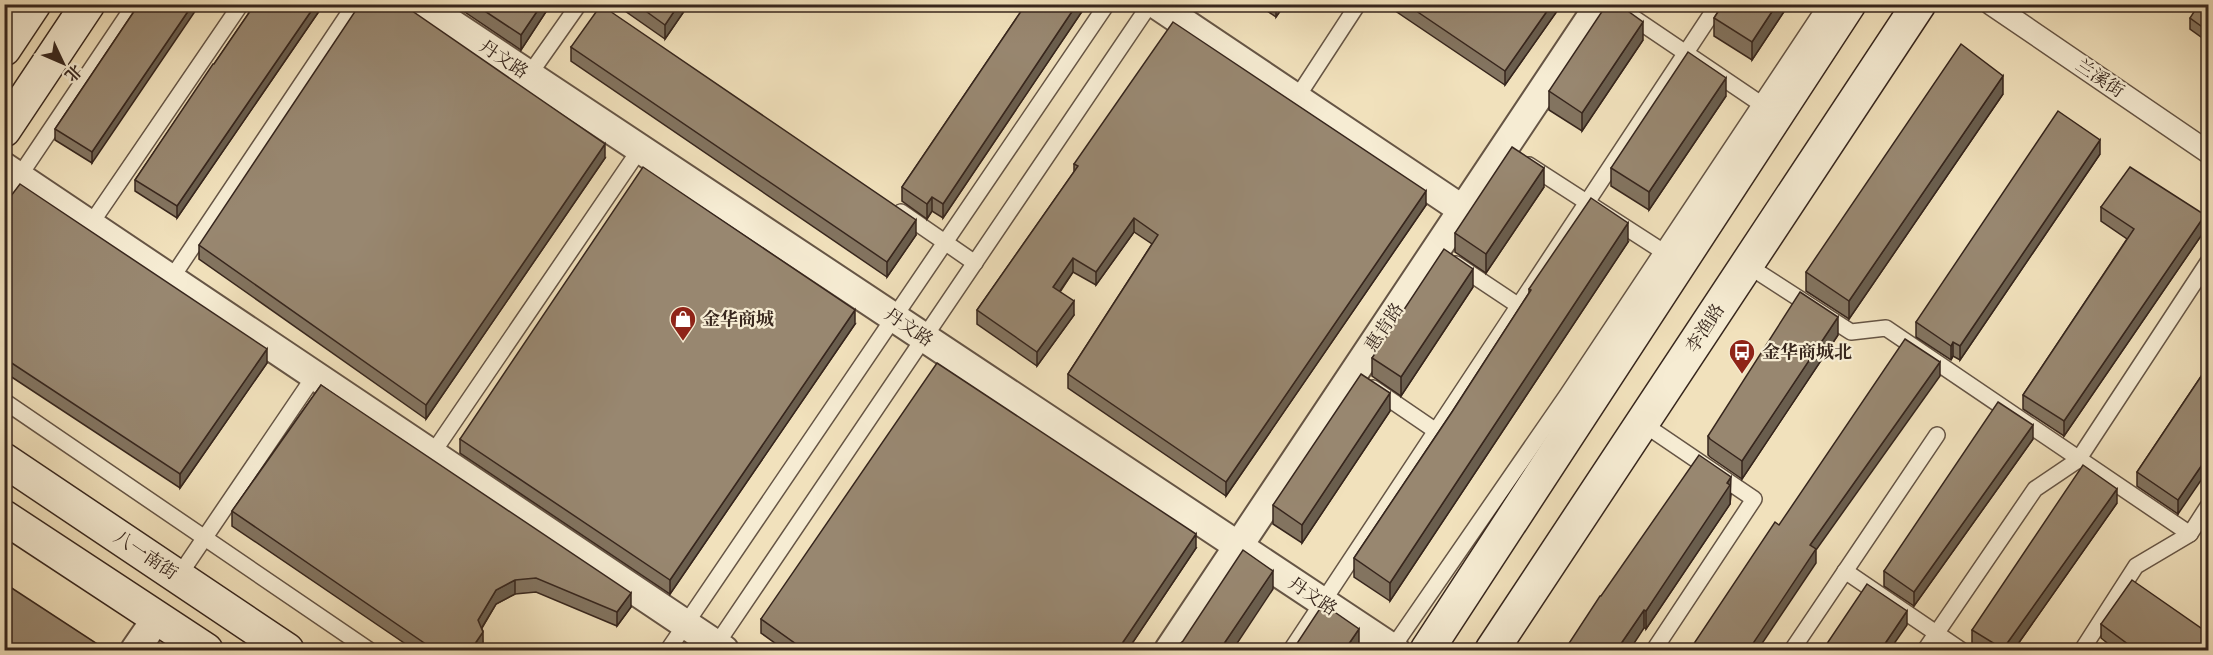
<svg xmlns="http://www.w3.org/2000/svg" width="2213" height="655" font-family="Alegreya,'Noto Serif SC',serif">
<rect width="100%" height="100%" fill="#f1e1bc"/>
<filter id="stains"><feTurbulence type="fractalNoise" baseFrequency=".00333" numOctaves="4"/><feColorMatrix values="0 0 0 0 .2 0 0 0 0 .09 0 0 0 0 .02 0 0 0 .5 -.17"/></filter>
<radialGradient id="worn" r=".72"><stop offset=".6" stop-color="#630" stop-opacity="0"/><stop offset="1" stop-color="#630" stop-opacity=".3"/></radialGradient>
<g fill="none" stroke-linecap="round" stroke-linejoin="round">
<g stroke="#665545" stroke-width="18">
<g id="service">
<path d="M1628,14L1767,108"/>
<path d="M529,75L579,4"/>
<path d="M1296,99L1358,4"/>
<path d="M1529,165L1670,256"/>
<path d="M4,199L135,4"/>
<path d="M901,212L975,263"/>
<path d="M90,225L241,4"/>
<path d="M1456,264L1519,306"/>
<path d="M1747,265L1851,332L1886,328L2190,534"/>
<path d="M171,279L355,4"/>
<path d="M1373,388L1436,431"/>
<path d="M4,401L369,650"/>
<path d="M1642,423L1754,499L1654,650"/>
<path d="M432,454L640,149"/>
<path d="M1845,571L1961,650"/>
<path d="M178,577L315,375"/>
<path d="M714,648L1150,4"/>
<path d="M668,650L1107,4"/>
<path d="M1291,650L1718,4"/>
<path d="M1391,650L1567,395L1827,4"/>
<path d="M1792,650L1937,435"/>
<path d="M1925,650L2035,489L2078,460L2208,262"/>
<path d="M2082,650L2136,566L2190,534L2208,506"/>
</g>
</g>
<g stroke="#665545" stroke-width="24">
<path id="pedestrian" d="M1991,4L2208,152"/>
</g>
<g stroke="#665545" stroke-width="32">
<g id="minor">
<path d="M422,4L1395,650"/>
<path d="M1156,4L1463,210"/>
<path d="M4,167L724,650"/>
<path d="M135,650L157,618"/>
<path d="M1169,650L1600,4"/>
</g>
</g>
<g stroke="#37261d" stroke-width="36">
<g id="secondary">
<path d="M4,49L34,4"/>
<path d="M4,130L88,4"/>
<path d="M4,460L287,650"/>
<path d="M4,517L206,650"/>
<path d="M1427,650L1849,4"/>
<path d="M1492,650L1919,4"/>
</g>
</g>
<use href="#service" stroke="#f6ecd3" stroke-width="15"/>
<use href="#pedestrian" stroke="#f6ecd3" stroke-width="21"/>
<use href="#minor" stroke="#f6ecd3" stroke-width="28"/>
<use href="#secondary" stroke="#f6ecd3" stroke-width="33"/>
</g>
<g fill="#837460" stroke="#37261d" stroke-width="1.5">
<path d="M139,4L92,163L55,140V129Z"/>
<path d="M255,4H324L177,218L135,191V180Z"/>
<path d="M453,4H551L521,50Z"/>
<path d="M615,4H689L665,39Z"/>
<path d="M1026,4H1087L943,218L932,211L927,219L902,201V187Z"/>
<path d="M1257,4H1285L1276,17Z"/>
<path d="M1385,4H1562L1505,85Z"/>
<path d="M1723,4H1789L1752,60L1714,36V18Z"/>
<path d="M2208,4V42L2190,29V18Z"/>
<path d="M1643,40L1582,131L1549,110V91Z"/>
<path d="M571,47L916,235L887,277L571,61Z"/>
<path d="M2003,94L1849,319L1806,291V272Z"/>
<path d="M1726,96L1649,210L1611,186V168Z"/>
<path d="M2100,154L1960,360L1953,356L1951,360L1916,337V322Z"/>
<path d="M605,158L426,419L199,259V245Z"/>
<path d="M1074,164L1426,205L1226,496L1068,388V374L1152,244L1134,232L1096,285L1073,272L1060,292L1074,315L1037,366L977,324V310L1074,172Z"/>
<path d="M1544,187L1486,273L1455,252V233Z"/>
<path d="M4,205L267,363L180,488L4,372Z"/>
<path d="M2101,207L2205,230L2064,436L2023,409V395L2127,239L2101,221Z"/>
<path d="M1628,242L1390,601L1354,577V558L1452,412L1529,293V289Z"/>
<path d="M1473,287L1401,396L1372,376V358Z"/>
<path d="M855,324L670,594L460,453V439Z"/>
<path d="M1838,335L1742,479L1710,457L1708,455V436Z"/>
<path d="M2208,366L2178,514L2137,486V472Z"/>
<path d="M321,385L631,607L617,626L536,592L515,594L496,604L482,628L483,646L480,651H416L232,526V511Z"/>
<path d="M1390,411L1302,543L1273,524V505Z"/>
<path d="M2033,439L1914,606L1884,586V571Z"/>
<path d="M1731,495L1730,504L1646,629L1601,596Z"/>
<path d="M2117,503L2013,651H1982L1972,644V630Z"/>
<path d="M1196,548L1127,651H786L761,633V619Z"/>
<path d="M2101,624L2208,651H2117L2101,638Z"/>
</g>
<g fill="#6a5e4e" stroke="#37261d" stroke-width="1.5">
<path d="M193,4H200L92,163V152Z"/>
<path d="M316,4H324L177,218V206Z"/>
<path d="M542,4H551L521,50V35Z"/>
<path d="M679,4H689L665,39V25Z"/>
<path d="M1077,4H1087L943,218V204Z"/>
<path d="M1277,4H1285L1276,17V6Z"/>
<path d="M1552,4H1562L1505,85V71Z"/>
<path d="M1777,4H1789L1752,60V42Z"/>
<path d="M1643,22V40L1582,131V113Z"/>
<path d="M2003,76V94L1849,319V301Z"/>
<path d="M1726,78V96L1649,210V192Z"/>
<path d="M2100,140V154L1960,360V346Z"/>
<path d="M605,144V158L426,419V405Z"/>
<path d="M1544,168V187L1486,273V254Z"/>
<path d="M1426,191V205L1226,496V482Z"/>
<path d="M932,197V211L927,219V204Z"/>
<path d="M2205,215V230L2064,436V421Z"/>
<path d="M1134,218V232L1096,285V272Z"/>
<path d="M916,220V235L887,277V262Z"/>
<path d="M1628,223V242L1390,601V583Z"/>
<path d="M1073,258V272L1053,301V287Z"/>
<path d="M1473,269V287L1401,396V377Z"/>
<path d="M1074,301V315L1037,366V352Z"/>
<path d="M855,310V324L670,594V580Z"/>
<path d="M1838,317V335L1742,479V461Z"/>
<path d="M1953,342V356L1951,360V346Z"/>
<path d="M267,349V363L180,488V474Z"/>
<path d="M1940,362V376L1816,550V563L1757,651H1748L1810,545Z"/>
<path d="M1390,393V411L1302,543V525Z"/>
<path d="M2033,425V439L1914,606V592Z"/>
<path d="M2208,456V470L2178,514V500Z"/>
<path d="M1731,477L1730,504L1646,629V611Z"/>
<path d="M2117,489V503L2013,651H2003V649Z"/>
<path d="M1196,534V548L1127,651H1117Z"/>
<path d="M1273,571V589L1232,651H1219Z"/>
<path d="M515,580V594L496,604L478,634V620L496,590Z"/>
<path d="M631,593V607L617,626V612Z"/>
<path d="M1644,610V628L1629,651H1616Z"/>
<path d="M1907,611V625L1889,651H1880Z"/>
<path d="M1359,629V648L1357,651H1344Z"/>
<path d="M483,632V646L480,651H470Z"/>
</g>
<g fill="#988770" stroke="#37261d" stroke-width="1.5">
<path d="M139,4H193L92,152L55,129Z"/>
<path d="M255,4H316L177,206L135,180L213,64H214Z"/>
<path d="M360,4H402L605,144L426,405L199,245Z"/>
<path d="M474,4H542L521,35Z"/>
<path d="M636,4H679L665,25Z"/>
<path d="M1026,4H1077L943,204L932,197L927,204L902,187Z"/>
<path d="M1406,4H1552L1505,71Z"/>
<path d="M1607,4H1618L1643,22L1582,113L1549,91Z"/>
<path d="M1723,4H1777L1752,42L1714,18Z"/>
<path d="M2199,4H2208V31L2190,18Z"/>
<path d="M601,5L916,220L887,262L571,47Z"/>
<path d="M1173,22L1426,191L1226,482L1068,374L1158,235L1134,218L1096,272L1073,258L1053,287L1074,301L1037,352L977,310L1078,166L1074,164Z"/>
<path d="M1961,44L2003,76L1849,301L1806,272Z"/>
<path d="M1688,52L1726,78L1649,192L1611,168Z"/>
<path d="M2058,111L2100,140L1960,346L1953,342L1951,346L1916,322Z"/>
<path d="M1512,147L1544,168L1486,254L1455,233Z"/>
<path d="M643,167L855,310L670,580L460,439Z"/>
<path d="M2130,167L2205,215L2064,421L2023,395L2134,229L2101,207Z"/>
<path d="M20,184L267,349L180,474L4,358V205Z"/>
<path d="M1591,198L1628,223L1390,583L1354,558L1452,412L1531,290L1529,289Z"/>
<path d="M1444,249L1473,269L1401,377L1372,358Z"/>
<path d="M1800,292L1838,317L1742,461L1710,439L1708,436Z"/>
<path d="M1905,339L1940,362L1810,545L1816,549L1748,651H1689L1775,522L1779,525Z"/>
<path d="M937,363L1196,534L1117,651H806L761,619Z"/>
<path d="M2208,366V456L2178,500L2137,472Z"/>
<path d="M1361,374L1390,393L1302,525L1273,505Z"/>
<path d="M321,385L631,593L617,612L536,578L515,580L496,590L478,620L483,632L470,651H436L232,511Z"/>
<path d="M1998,402L2033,425L1914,592L1884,571Z"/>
<path d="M1699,455L1731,477L1727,483L1730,485L1646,611L1644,610L1616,651H1564L1600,596H1601Z"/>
<path d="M2083,465L2117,489L2003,649L1972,630Z"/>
<path d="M1243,550L1273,571L1219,651H1167L1169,648L1177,646L1183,641Z"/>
<path d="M2132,580L2208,633V651H2125L2129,645L2101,624Z"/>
<path d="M4,583L102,647L100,651H4Z"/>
<path d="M1867,584L1907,611L1880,651H1822Z"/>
<path d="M1323,604L1359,629L1344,651H1292Z"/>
</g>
<defs>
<g id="shop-pin" transform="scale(1.35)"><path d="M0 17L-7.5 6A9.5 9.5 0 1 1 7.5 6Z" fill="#8f2418" stroke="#f6ecd3"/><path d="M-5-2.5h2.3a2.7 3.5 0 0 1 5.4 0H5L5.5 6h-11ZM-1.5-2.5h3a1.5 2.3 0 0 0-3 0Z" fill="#fff"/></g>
<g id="bus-pin" transform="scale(1.35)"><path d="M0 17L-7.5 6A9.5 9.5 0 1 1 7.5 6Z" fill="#8f2418" stroke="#f6ecd3"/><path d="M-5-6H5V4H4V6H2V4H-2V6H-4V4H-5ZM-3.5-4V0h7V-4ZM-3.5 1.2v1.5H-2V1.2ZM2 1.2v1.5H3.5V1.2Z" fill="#fff"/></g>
</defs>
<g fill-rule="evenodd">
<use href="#shop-pin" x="683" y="319"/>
<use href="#bus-pin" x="1742" y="352"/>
</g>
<g text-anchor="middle" stroke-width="4.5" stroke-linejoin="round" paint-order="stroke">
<g font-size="18" fill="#37261d" stroke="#f6ecd3">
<text transform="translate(504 59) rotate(34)" y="6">丹文路</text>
<text transform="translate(2100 78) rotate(34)" y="6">兰溪街</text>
<text transform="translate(909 327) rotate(34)" y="6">丹文路</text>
<text transform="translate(1384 327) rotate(-56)" y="6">惠肯路</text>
<text transform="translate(1705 328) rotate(-57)" y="6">李渔路</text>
<text transform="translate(146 555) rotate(34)" y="6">八一南街</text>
<text transform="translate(1313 596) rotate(34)" y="6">丹文路</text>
</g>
<g font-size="18" font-weight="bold" fill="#37261d" stroke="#f6ecd3" text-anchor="start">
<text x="702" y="325">金华商城</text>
<text x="1762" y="358">金华商城北</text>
</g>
</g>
<rect width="2213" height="655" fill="none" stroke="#f1e1bc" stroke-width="24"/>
<rect x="6" y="6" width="2201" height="643" fill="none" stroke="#37261d" stroke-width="3"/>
<rect x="12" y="12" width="2189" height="631" fill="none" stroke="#37261d" stroke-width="1.5"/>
<g transform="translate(63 63) rotate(134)" stroke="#f6ecd3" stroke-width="4.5" paint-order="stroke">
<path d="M0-4.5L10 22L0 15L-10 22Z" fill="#37261d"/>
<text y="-9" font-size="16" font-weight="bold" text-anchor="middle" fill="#37261d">北</text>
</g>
<rect width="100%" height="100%" filter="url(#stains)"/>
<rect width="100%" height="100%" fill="url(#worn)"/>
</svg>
